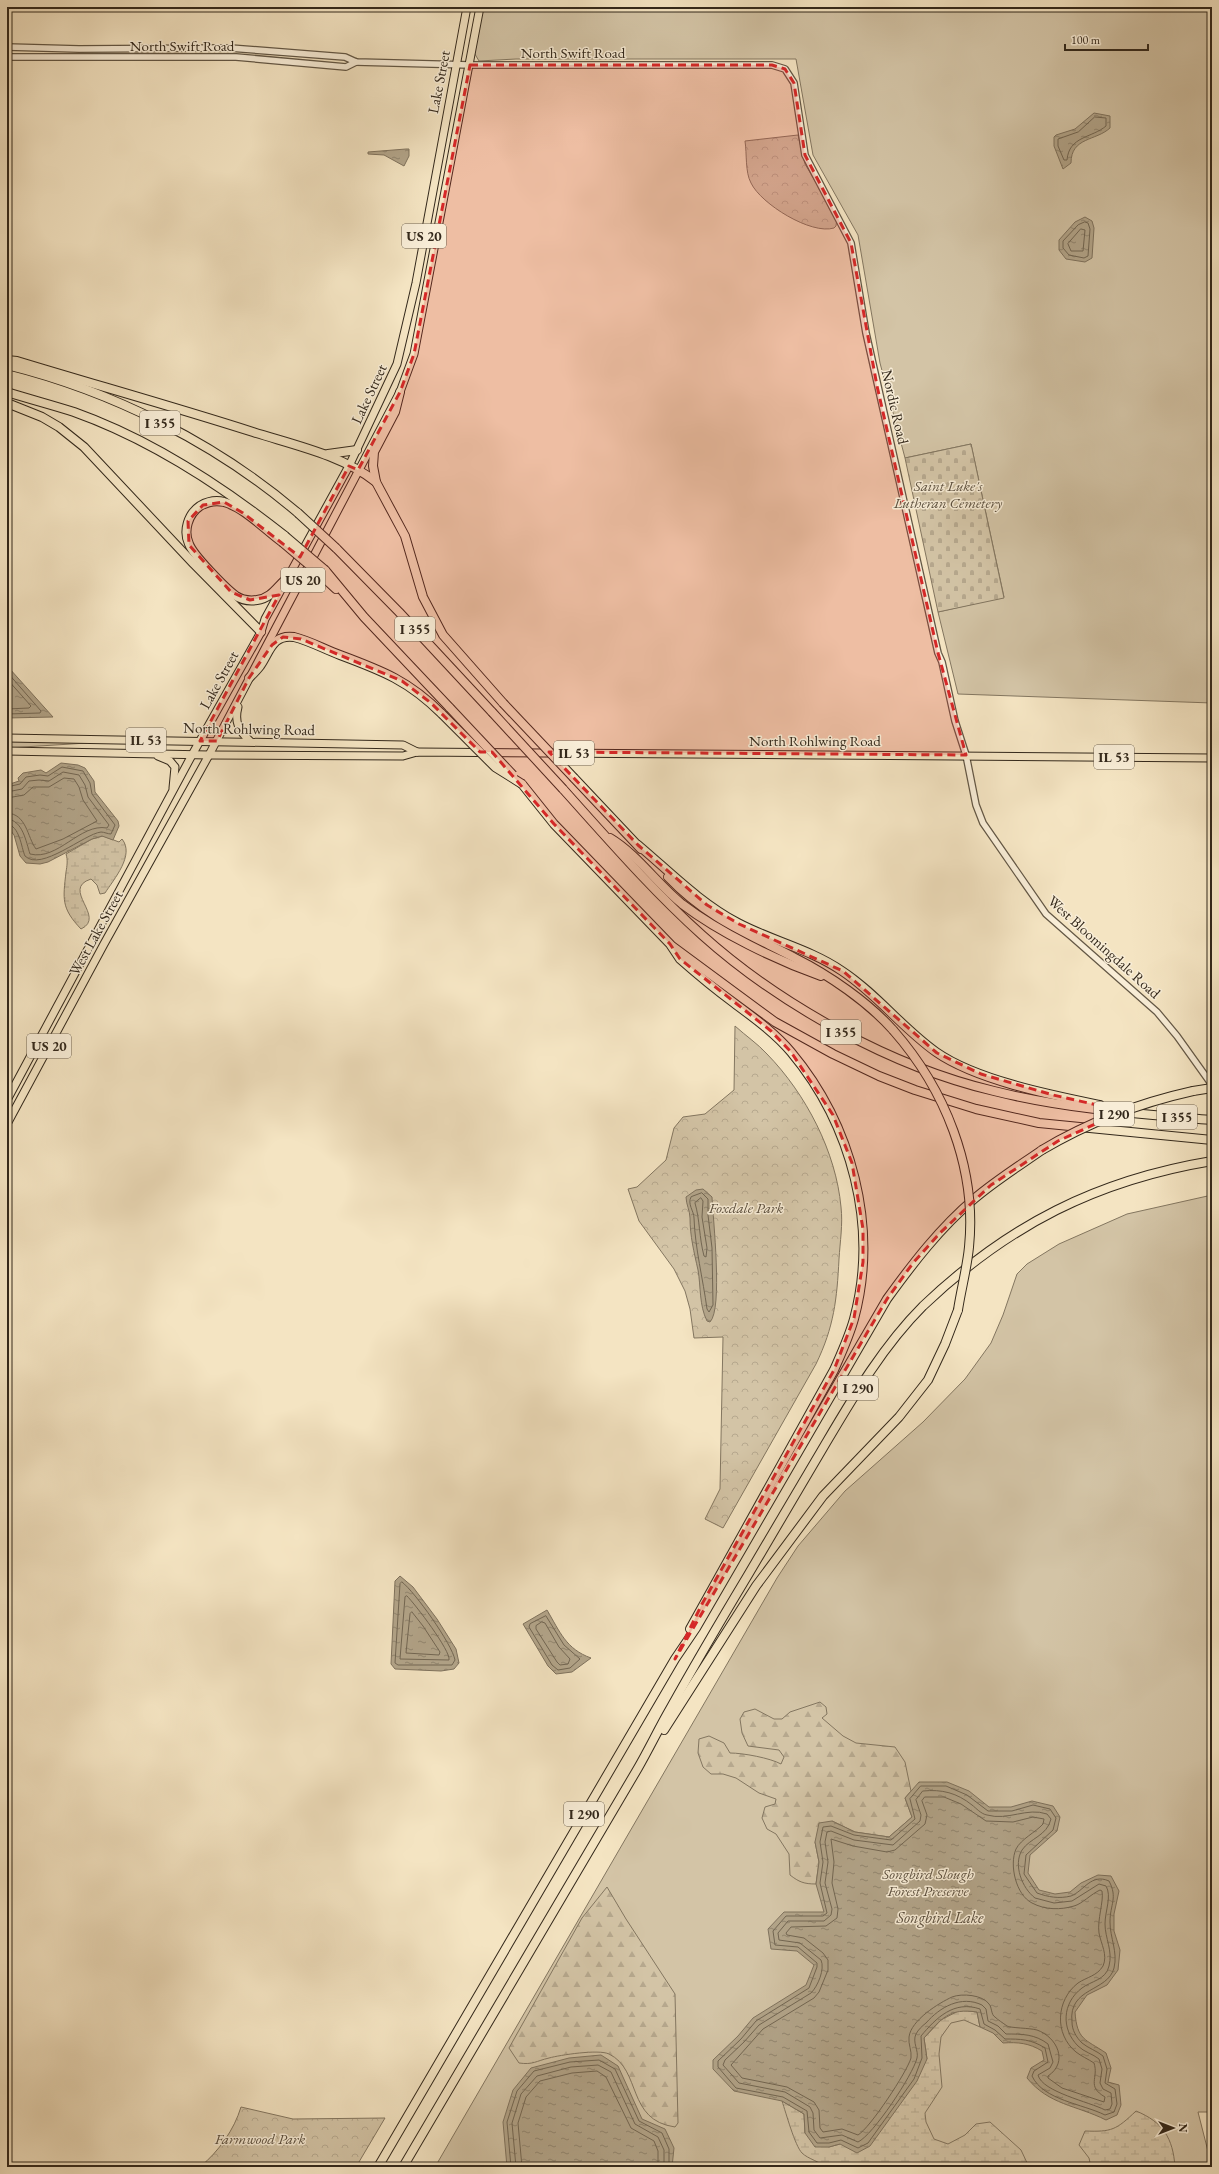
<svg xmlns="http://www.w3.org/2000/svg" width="1219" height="2174" font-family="'EB Garamond',serif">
<defs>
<pattern id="forest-firs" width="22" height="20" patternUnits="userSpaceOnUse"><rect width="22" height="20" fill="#d3c4a6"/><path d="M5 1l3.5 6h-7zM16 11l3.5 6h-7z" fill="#b6a88e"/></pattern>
<pattern id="wetland-marsh" width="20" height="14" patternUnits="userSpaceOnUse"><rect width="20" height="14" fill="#d3c4a6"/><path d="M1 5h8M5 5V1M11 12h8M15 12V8" fill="none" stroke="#b6a88e"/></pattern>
<pattern id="cemetery-stones" width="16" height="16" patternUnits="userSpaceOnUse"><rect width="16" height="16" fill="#d3c4a6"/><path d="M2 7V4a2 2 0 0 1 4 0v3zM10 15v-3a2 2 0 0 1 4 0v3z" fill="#b6a88e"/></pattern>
<pattern id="park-crowns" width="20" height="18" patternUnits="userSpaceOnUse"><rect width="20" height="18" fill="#d3c4a6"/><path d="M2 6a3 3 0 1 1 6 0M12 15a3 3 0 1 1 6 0" fill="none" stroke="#b6a88e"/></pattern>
<pattern id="water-ripples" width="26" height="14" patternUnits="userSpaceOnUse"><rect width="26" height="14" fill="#b2a489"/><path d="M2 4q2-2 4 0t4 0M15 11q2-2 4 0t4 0" fill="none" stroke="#91866f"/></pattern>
</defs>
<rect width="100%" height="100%" fill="#f4e4c2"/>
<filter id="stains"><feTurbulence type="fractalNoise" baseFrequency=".005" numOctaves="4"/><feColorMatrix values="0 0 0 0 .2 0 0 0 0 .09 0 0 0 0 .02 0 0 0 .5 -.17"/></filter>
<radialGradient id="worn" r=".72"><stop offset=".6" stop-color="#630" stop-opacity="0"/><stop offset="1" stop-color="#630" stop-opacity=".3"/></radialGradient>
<g fill="#d3c4a6" stroke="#837660">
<path d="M481,7H1212V703L958,694L938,612L1004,597L971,444L905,458L880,363L858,235L813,155L796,59H516L479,61L472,49Z"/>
<path d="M7,741L87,742V743L7,748Z"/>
<path d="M1212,1195V2112H1198L1212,2167H435L777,1578L798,1546L845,1491L923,1422L965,1379L991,1343L1003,1315L1017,1274L1027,1264L1059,1244L1127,1214Z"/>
</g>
<g fill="url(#forest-firs)" stroke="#837660">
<path d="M820,1702L826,1707L827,1714L822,1718L843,1736L856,1743L895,1747L905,1762L911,1791L905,1798L912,1817L889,1837L855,1832L832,1821L815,1842L819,1862L816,1884C804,1884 799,1882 790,1875L789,1854L776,1834L767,1829L762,1818L765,1807L775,1804L776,1799L759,1793L736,1778L723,1774H711L703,1767L698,1753L699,1739L709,1736L724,1743L730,1753C743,1753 770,1758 781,1764L784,1757L779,1750L748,1746L742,1733L740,1719L744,1712L755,1709L774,1719H782L790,1712Z"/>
<path d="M607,1887L626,1919L675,1994L678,2123L675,2127C626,2120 642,2070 609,2054C599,2049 560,2055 549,2058C536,2061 533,2065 519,2063L509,2048L582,1918Z"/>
</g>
<g fill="url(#wetland-marsh)" stroke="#837660">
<path d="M103,836L119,842L122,839C135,855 114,879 105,893L100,894L97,885L91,879C60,889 107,917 81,929C61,908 63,899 66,872C67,866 68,860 66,854L92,839Z"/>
<path d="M960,2010L977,2012L980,2027L964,2020L951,2023L941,2037L939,2054L942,2087L925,2113L926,2122L934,2139L948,2144L965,2135L976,2124L990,2122L1021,2150L1029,2167H825C821,2162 808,2159 802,2153C795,2146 786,2113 782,2101L804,2114L805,2133L829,2147L840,2144L927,2059L924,2038L941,2020Z"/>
<path d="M1136,2111C1163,2122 1173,2138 1175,2167H1091L1089,2158L1079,2145L1085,2131C1112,2132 1116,2130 1136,2111Z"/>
</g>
<path fill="url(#cemetery-stones)" stroke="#837660" d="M971,444L1004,598L938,612L905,458Z"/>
<g fill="url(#park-crowns)" stroke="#837660">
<path d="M798,135L805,164L837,218L836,226L834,228C811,235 761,204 751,183C745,172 747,154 745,141Z"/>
<path d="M735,1026C746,1036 758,1044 767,1054C806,1094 836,1152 841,1207C843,1224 840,1242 839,1259C837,1299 834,1327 816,1364L723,1528L705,1519L720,1489L723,1337L694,1338L690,1309L685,1291L674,1269L639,1221L628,1189L637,1187L666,1160L674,1128L683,1117L705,1114L734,1090Z"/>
<path d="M241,2107L293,2119L385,2118L356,2167H200C219,2151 234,2130 241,2107Z"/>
</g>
<g fill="url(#water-ripples)" stroke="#7f725d">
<path d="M1094,113L1110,116V128C1096,141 1071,137 1071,163L1063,169L1054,146V137L1056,135L1075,129Z"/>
<path d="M406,149H409V156L404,166L384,155L368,154V152Z"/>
<path d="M1085,217L1092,221L1094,228L1092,258L1085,262L1066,259L1059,250V240L1075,222Z"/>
<path d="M9,668L53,717L7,718V669Z"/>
<path d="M61,763L78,765L85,768L94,781L95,792L118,821L119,826L113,840L102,836L92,839L48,862L40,864L26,863L20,856L14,835L7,826V785L19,781L18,778L23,773L41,770L46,773Z"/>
<path d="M703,1189L712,1197C713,1219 723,1309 710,1322L707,1321C699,1305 701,1287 698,1270C694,1252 690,1236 690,1218C690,1211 686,1204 686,1197L696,1190Z"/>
<path d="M400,1576L413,1587L437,1619L456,1649L459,1663L454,1669L441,1671L395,1669L391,1664L395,1581Z"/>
<path d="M547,1610C560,1632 566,1649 591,1658L572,1672L556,1674L548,1666L523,1624Z"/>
<path d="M919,1782H947L969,1791L989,1807H1011L1032,1801L1053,1806L1060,1817L1057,1831L1030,1855L1028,1873L1039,1890L1055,1894L1070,1892L1081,1883L1098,1875L1111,1876L1119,1891L1114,1914V1931L1120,1950L1118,1970L1107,1985L1087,1995L1075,2012C1077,2040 1085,2039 1106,2053L1111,2068L1108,2082L1119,2085L1121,2105L1117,2115L1106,2120C1076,2105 1049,2105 1027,2078L1031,2068L1044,2060L1042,2051C1029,2043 1018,2042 1003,2043L993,2033L980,2027L977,2012C949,2008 942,2018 924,2038L927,2059L917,2081L870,2146L857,2153L840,2144L829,2147H815L805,2133L804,2114L782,2101L734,2091L713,2069V2060L738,2036L753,2018L806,1985L814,1965L797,1951L771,1949L768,1929L784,1912H824L816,1884L819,1862L815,1842L819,1823L832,1821L855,1832L889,1837L912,1817L905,1798Z"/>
<path d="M601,2055L618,2066L642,2119L665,2129L674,2148L672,2167H507L503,2122L513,2090L531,2068L569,2058Z"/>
</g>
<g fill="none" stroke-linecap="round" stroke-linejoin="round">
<g stroke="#726652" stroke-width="1">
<path d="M1095,117L1106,118V126C1092,138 1069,136 1067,160H1064L1058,146V139L1078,132Z"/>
<path d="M1085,222L1088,223L1090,229L1088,256L1084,258L1069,255L1063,248V241L1078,225Z"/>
<path d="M1081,229L1085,230L1083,251H1071L1068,244Z"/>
<path d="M7,672L41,711L40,713L7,714"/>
<path d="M7,679L31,706L29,708L7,709"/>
<path d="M7,787L20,784L26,777L40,775L48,776L62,767L83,771L90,783L92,794L115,825L111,834C108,834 104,832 101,832C84,834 41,872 25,856C21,847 20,826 7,824"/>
<path d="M7,792L22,789L29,781L39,780L49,781L63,772L79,775L85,785L88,797L109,825L107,828C80,823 58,861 30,854C26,842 23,820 7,819"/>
<path d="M7,798L24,795L33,787H49L64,778L74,779L79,787L83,800L97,821L63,839L36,849C27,837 27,814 7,813"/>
<path d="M702,1193L708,1199V1215L712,1248L713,1305L709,1312L707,1309C703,1279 695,1248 694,1218C694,1211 687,1204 691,1197Z"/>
<path d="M701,1198L703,1201L702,1217L707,1248L706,1257L704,1256C699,1237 700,1220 695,1203Z"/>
<path d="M402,1582C415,1592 452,1644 455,1660L452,1665H398L395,1663L400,1584Z"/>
<path d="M407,1596C415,1604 451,1651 449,1660L400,1659L405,1597Z"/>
<path d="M412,1612L423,1626L440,1652L439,1655L406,1653L410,1614Z"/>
<path d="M546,1616L564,1645L580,1659L570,1668L558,1670L552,1665L529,1627L530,1624Z"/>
<path d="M542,1622L545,1623L559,1647L570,1659L568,1664L560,1665L557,1662L536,1629V1626Z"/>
<path d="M921,1786H946L967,1795L988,1811H1012L1033,1805L1050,1809L1056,1818L1053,1830L1026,1855L1024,1874L1037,1893C1048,1897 1059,1899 1071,1896C1084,1891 1091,1873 1109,1881C1118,1898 1110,1904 1110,1922C1110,1938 1118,1952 1114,1968C1108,1992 1068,1987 1072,2022C1072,2030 1076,2037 1082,2043C1088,2048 1097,2051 1103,2056L1107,2069L1105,2083L1115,2089L1117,2104L1114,2112L1105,2115C1083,2104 1043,2100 1032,2076L1034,2071L1048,2062L1045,2048C1031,2039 1020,2039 1005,2039L995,2030L984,2024L980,2009C954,2000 936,2018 921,2036L922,2058L914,2079L868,2143L858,2148L841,2140L829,2143H817L809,2132L807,2111L783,2097L736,2088L718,2067V2061L741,2039L756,2021L809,1988L817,1967V1963L798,1947L775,1945L773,1931L786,1916H823L827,1913L820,1883L823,1862L820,1842L823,1827L831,1826L854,1835L891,1840L915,1819L910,1799Z"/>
<path d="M923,1791C942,1789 957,1793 972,1805C976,1808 981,1814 987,1815C1008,1821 1027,1807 1047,1814L1051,1819C1047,1836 1030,1838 1022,1850C1013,1865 1022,1888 1035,1898L1054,1903L1072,1901L1099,1884L1106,1886C1112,1896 1105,1911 1105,1924C1105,1938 1113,1951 1109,1966C1106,1980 1091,1981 1082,1988C1062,2003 1061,2029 1078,2046C1084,2052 1093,2054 1099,2059L1102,2069L1100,2083L1103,2089L1111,2093L1112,2104L1110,2109L1105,2110C1090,2102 1042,2092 1038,2075L1050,2068L1053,2062L1048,2044C1035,2034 1022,2034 1006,2034L998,2026L988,2021L986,2009L982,2005C961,1995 940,2007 926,2023C922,2026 918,2030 916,2034C912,2042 919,2051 917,2058C913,2075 873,2135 858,2142L842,2135L820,2138L814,2130L813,2113L810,2107L785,2092L739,2083L723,2065L725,2060L744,2042L759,2025L811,1993C818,1986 825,1969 821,1960L800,1943L779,1940L778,1933L788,1921H824L831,1915L832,1909L825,1883L828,1862L825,1842L827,1832L831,1831L854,1840L893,1845L920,1821L921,1815L916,1800Z"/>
<path d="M925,1797H944L961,1804L986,1821L1013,1822L1033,1817L1044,1819L1043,1824C1036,1832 1021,1839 1016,1849C1009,1865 1016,1895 1032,1903C1045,1910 1061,1910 1074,1906C1082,1904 1091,1894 1100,1890L1102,1891C1104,1901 1097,1920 1099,1933C1101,1944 1108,1955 1103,1966C1097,1976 1087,1977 1078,1983C1056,2000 1054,2034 1076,2052C1081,2056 1088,2059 1094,2063C1099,2078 1086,2086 1105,2097L1104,2102L1062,2088L1048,2078V2076C1069,2062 1057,2037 1037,2030C1030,2028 1010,2028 1007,2026C1003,2023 998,2020 995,2017C991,2015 992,2007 989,2004C983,1995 962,1993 952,1997C939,2003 911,2020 909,2037C908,2044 912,2051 911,2058C907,2072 870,2128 858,2135L842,2129L823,2132L820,2128L819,2110L814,2102L787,2087L742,2078L731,2065L763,2029L814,1998L819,1992L828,1970V1960L823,1953L804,1938L787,1935L786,1933L791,1927L826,1926L837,1918L838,1909L832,1883L834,1862L831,1839L853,1846L887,1852L895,1850L925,1824L927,1815L922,1801Z"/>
<path d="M511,2167L507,2122L517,2091L534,2071L570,2062L599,2060L615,2069L639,2121L662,2133L669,2149V2167"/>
<path d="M516,2167L512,2123L521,2094L537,2076L571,2067L598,2065L611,2072L635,2124L658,2137L664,2150V2167"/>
<path d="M522,2167L518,2123L526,2097L540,2081L572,2073L597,2071L606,2077L631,2128L654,2141L658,2151V2167"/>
</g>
<g stroke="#635745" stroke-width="8">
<g id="tertiary">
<path d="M7,47L79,49L230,48L345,57L356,62L470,65H772L785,69L794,83L805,155L851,243L866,333L938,653L942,662L955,721L966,755L976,805L983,823L1046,914L1157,1012L1177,1036L1212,1085"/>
<path d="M7,57H236L346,67L356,62"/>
</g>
</g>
<g stroke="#33281b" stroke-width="9">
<g id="primary">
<path d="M238,707C234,722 239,731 250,741"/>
<path d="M7,738L403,745L417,752"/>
<path d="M7,751L209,755L403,756L417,752L1212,758"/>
<path d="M158,756L170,761L175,767L173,788"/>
<path d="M7,1100L192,755L261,632L265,619L349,466L397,364L416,283L467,7"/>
<path d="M7,1124L104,944L209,755L400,392L414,354L480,7"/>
</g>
</g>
<g stroke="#33281b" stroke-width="10">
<g id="motorway">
<path d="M7,360L17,361C96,385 175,407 253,432C294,445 342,455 376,482"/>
<path d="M7,365C112,391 216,443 298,513"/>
<path d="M7,392C29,399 52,405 74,412C150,439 222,486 285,536"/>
<path d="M400,392L395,412L374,452L373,466L376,482L405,536L423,597L443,635L503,703"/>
<path d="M7,403L42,417L59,427L84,447L194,564L261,632"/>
<path d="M328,454L357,450"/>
<path d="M282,542C264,529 245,508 224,502C216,500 207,502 200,506C188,514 183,531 189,544C193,555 226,589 236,596C242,600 250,601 257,600C273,598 278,584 290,576"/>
<path d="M336,548L399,612L492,712"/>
<path d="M325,570L364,617L450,708"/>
<path d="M321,575L336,589"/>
<path d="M249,678C253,674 257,670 260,666C270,652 272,634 294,637C310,641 324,649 340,655C383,671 409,681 442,714"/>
<path d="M574,778L641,849"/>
<path d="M522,784L554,824L670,944L680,959C697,974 715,989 734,1003C754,1018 775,1033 791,1052C852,1125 879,1227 854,1319C849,1337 841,1354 834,1370L690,1629"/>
<path d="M563,789C608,839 652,890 702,935C780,1005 892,1067 994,1091C1066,1109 1139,1114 1212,1120"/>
<path d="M610,838C638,855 657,884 682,904C720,933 776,960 821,976"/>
<path d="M638,845C670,872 700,903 738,923C772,941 810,949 842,971C877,994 902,1028 936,1052C976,1080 1051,1095 1100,1105"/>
<path d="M668,877C707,918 747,933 795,958C829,975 868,1002 893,1030"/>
<path d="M672,946L775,1022L833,1054L879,1076L915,1090L976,1109L1039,1123L1212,1140"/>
<path d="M1193,1091L1212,1088"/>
<path d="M664,1730L756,1586L823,1496L899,1417L928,1380L945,1344L958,1310"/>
<path d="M378,2167L675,1659L696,1628L887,1299C913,1263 940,1228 974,1199C995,1181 1019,1166 1042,1150"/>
<path d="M403,2167C482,2034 561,1901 638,1768C649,1749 659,1728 670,1709C695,1664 721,1620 748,1575C773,1533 798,1491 823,1448C852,1399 882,1347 923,1306C1008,1225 1097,1180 1212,1161"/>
</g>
</g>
<use href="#tertiary" stroke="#f8edd7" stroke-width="5.5"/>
<use href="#primary" stroke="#f4e4c2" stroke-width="7"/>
<use href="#motorway" stroke="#f4e4c2" stroke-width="8"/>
<g stroke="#33281b" stroke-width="10" stroke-linecap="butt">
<g id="motorway-bridge">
<path d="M298,513L336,548"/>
<path d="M285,536L325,570"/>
<path d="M282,542L321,575"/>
<path d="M503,703L574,778"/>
<path d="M450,708L513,775"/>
<path d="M492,712L563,789"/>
<path d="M442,714L495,767L522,784"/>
<path d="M893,1030C945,1089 977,1168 969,1247C967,1268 961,1290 958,1310"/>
<path d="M1042,1150C1089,1122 1139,1103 1193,1091"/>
</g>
</g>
<use href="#motorway-bridge" stroke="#f4e4c2" stroke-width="8"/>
</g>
<path fill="#d62828" fill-opacity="0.2" stroke="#d62828" stroke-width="3" stroke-dasharray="8 5" stroke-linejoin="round" d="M470,65H772L785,69L794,83L805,155L851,243L877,386L938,653L966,755L549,752L638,845L707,905L739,924L843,971L937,1053L981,1074L1053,1095L1124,1111L1058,1141L991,1185L940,1233L913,1263L887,1299L675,1659L702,1604L834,1370L854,1318L863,1262V1229L852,1163L833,1115L791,1052L771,1031L680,959L670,944L554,824L492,752H480L431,703L402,681L301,639L283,637L272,645L249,678L217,741H200L279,595L250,600L231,592L189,545L188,521L203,505L224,502L243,513L300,557L349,466L358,470L400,392L414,354Z"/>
<g text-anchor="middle" stroke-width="3" stroke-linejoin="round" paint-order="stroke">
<g fill="#f8edd7" stroke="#6e6353" stroke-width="1">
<rect x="402" y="224" width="44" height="24" rx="3"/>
<rect x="140" y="411" width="40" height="24" rx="3"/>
<rect x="281" y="568" width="44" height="24" rx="3"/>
<rect x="395" y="617" width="40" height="24" rx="3"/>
<rect x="126" y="728" width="40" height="24" rx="3"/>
<rect x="554" y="741" width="40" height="24" rx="3"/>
<rect x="1094" y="745" width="40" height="24" rx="3"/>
<rect x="821" y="1020" width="40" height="24" rx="3"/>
<rect x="27" y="1034" width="44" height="24" rx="3"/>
<rect x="1094" y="1102" width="40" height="24" rx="3"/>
<rect x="1157" y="1105" width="40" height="24" rx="3"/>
<rect x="838" y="1376" width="40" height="24" rx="3"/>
<rect x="564" y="1802" width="40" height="24" rx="3"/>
</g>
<g font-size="14" font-weight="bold" fill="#33281b">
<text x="424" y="241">US 20</text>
<text x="160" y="428">I 355</text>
<text x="303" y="585">US 20</text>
<text x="415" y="634">I 355</text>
<text x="146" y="745">IL 53</text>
<text x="574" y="758">IL 53</text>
<text x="1114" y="762">IL 53</text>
<text x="841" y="1037">I 355</text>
<text x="49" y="1051">US 20</text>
<text x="1114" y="1119">I 290</text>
<text x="1177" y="1122">I 355</text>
<text x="858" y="1393">I 290</text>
<text x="584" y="1819">I 290</text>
</g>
<g font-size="15" fill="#33281b" stroke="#f8edd7">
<text x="182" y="51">North Swift Road</text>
<text x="573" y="58">North Swift Road</text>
<text transform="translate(439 82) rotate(-79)" y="5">Lake Street</text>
<text transform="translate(369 394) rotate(-65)" y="5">Lake Street</text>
<text transform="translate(895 407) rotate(77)" y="5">Nordic Road</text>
<text transform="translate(219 680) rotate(-61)" y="5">Lake Street</text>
<text transform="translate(249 729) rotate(1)" y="5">North Rohlwing Road</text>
<text x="815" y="746">North Rohlwing Road</text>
<text transform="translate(96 933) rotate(-61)" y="5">West Lake Street</text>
<text transform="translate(1104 947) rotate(42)" y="5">West Bloomingdale Road</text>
</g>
<g font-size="15" font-style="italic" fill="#5b4f3e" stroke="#f8edd7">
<text x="948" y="491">Saint Luke's<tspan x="948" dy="17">Lutheran Cemetery</tspan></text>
<text x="746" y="1213">Foxdale Park</text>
<text x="928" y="1879">Songbird Slough<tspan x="928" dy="17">Forest Preserve</tspan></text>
<text x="260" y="2144">Farmwood Park</text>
</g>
<g font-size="16" font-style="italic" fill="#594d3c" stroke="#f8edd7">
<text x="940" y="1923">Songbird Lake</text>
</g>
</g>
<rect width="1219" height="2174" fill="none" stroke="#f4e4c2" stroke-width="24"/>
<rect x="8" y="8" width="1203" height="2158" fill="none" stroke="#33281b" stroke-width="2"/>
<rect x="12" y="12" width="1195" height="2150" fill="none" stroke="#33281b"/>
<g transform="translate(1173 2128) rotate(90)" stroke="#f8edd7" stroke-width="3" paint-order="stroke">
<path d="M0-3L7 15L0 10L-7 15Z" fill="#33281b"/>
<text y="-6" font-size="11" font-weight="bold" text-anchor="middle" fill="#33281b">N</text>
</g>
<path d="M1065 44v6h83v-6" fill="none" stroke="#33281b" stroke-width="2"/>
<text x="1071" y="44" font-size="12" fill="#33281b" stroke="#f8edd7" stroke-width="3" paint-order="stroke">100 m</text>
<rect width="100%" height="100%" filter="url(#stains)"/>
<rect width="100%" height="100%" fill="url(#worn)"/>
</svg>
